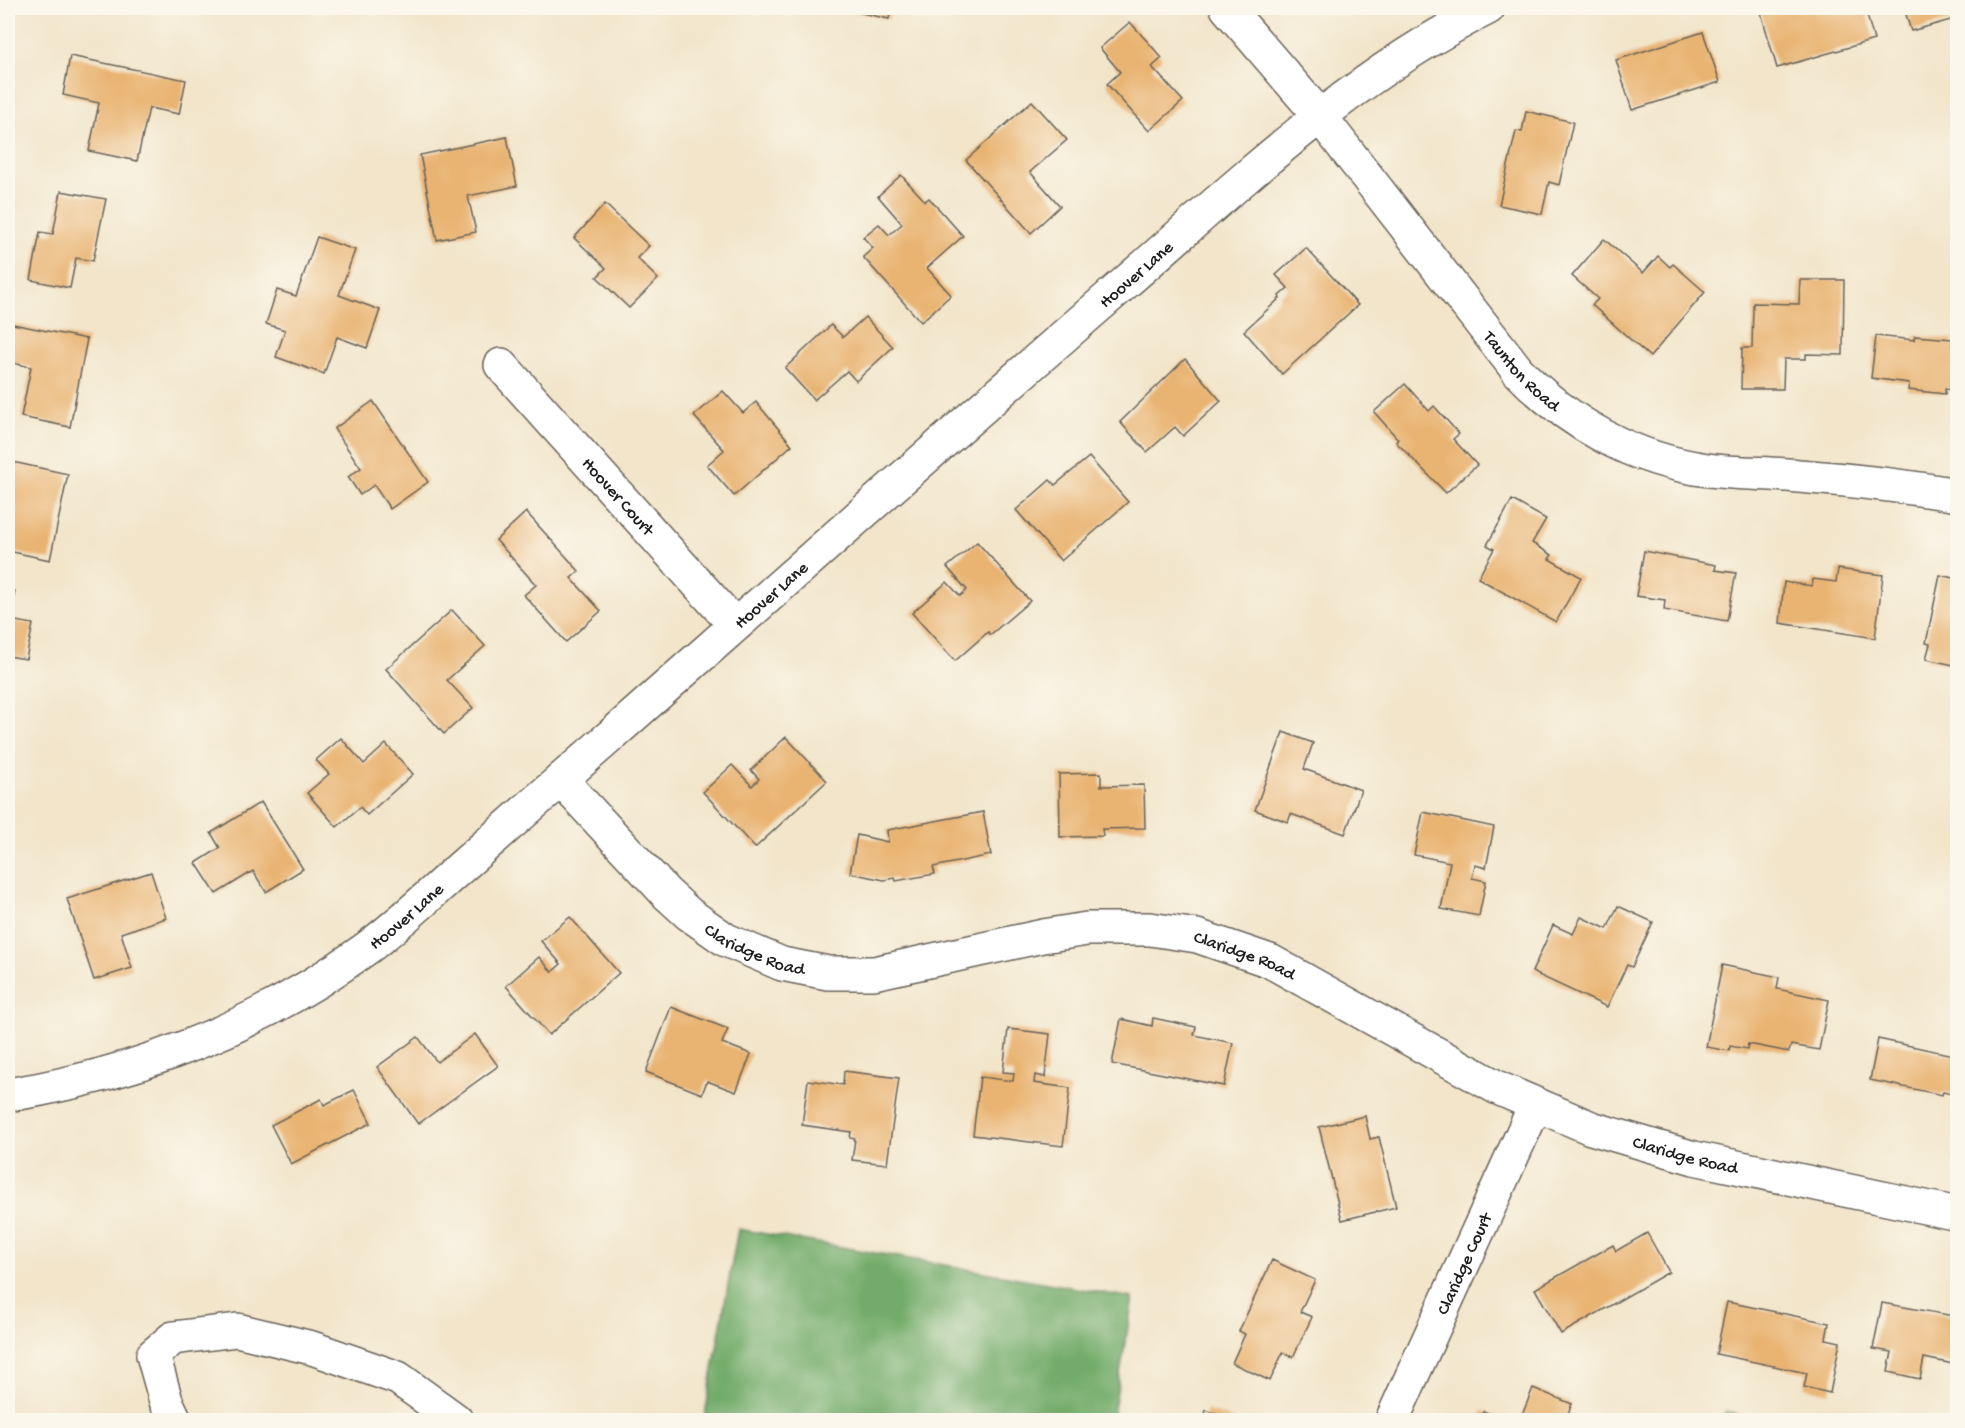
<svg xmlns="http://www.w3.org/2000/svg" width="1965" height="1428" font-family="'Gochi Hand',sans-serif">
<rect width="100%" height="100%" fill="#fbf7ec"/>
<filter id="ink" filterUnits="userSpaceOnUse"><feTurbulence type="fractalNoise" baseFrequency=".0167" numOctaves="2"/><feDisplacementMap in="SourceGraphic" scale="12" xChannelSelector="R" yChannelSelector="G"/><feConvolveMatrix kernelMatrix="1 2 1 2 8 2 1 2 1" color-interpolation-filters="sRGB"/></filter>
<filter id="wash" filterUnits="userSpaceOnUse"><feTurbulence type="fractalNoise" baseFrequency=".008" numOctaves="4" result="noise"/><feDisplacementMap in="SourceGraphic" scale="24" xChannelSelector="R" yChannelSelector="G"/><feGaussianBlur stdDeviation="1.35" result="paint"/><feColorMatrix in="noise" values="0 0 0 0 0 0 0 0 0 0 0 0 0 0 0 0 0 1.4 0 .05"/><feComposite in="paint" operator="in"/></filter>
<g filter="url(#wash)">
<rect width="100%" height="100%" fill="#f2e5ca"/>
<g fill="#73ac6b" stroke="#486444" stroke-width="1.5">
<path d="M738,1229L1133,1298L1112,1420H704Z"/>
<path d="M1726,1412L1762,1420H1721Z"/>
</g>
<g id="blocks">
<g fill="#e9b472">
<path d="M85,8H106L105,13Z"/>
<path d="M839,8H891L889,19Z"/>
<path d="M1781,8H1865L1874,40L1777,68L1761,13Z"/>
<path d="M1904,8H1958V18L1911,31Z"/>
<path d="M1130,22L1162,58L1152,67L1183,101L1149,131L1107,84L1120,72L1100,48Z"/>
<path d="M1703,32L1720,82L1632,110L1616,60Z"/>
<path d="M70,56L186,80L179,114L149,108L137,161L89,151L99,103L63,95Z"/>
<path d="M1032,101L1067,140L1030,172L1060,206L1031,233L966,160Z"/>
<path d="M1526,111L1573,122L1559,185L1549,182L1542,214L1499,205L1516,131L1522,132Z"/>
<path d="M507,137L517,186L468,196L476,232L437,240L420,155Z"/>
<path d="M901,175L925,201L929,198L963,236L927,268L951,295L921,322L863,257L873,248L863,237L879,224L889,235L902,224L878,196Z"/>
<path d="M61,191L106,199L93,261L76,258L70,288L31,280L40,232L53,234Z"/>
<path d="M605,204L649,246L637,258L658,279L629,308L597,277L606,268L574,238Z"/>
<path d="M317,237L355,250L339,295L380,310L367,348L337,337L324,374L276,357L285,330L266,324L277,290L296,296Z"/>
<path d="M1604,239L1643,273L1658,256L1670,267L1673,264L1705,292L1650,357L1592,305L1598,299L1572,276Z"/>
<path d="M1306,248L1358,305L1282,374L1244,331L1280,298L1279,296L1288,288L1276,275Z"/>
<path d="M1800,280H1844L1843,355L1806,354V359H1784L1783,389H1741L1742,348H1752L1753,303L1799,304Z"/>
<path d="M865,317L893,347L856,381L847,371L814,400L785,368L831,325L843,337Z"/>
<path d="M8,323L87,339L70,427L21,417L31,367L8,362Z"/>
<path d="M1876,336L1914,340L1915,336L1953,339L1952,346H1958V391L1945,389V394L1908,390L1909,383L1871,378Z"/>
<path d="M1185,359L1221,401L1183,436L1175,427L1147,452L1120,422Z"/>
<path d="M1405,384L1429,411L1434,406L1459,434L1453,439L1477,465L1446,493L1396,442L1398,439L1374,412Z"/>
<path d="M723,391L743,413L756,402L792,445L734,496L707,465L724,450L694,416Z"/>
<path d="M373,401L428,482L390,509L374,485L360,495L348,477L361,468L334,429Z"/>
<path d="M1089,457L1128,502L1061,561L1016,510L1050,480L1055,485Z"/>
<path d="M8,461L68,474L50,560L8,551V525L12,502L8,501Z"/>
<path d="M1512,500L1546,519L1532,543L1552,555L1549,559L1581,577L1556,622L1478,578L1494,549L1487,545Z"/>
<path d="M526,512L579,571L571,578L601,611L566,642L524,595L536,585L496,540Z"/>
<path d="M977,542L1030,601L990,635L988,632L955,661L912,613L947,582L960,596L967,590L947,567Z"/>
<path d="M1644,551L1716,565L1715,570L1736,573L1727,621L1664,610L1665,600L1636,596Z"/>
<path d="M1838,569L1883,575L1875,638L1780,623L1784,582L1812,586L1813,579L1836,582Z"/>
<path d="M1940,575L1958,579V666L1926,659L1930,644L1926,643Z"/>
<path d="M8,589L15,591L10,620L33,624L26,659L8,656Z"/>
<path d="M452,610L485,646L447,680L473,708L444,734L386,669Z"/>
<path d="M1283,732L1313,743L1304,769L1361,790L1345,834L1291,814L1288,822L1255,810Z"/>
<path d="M786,737L827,781L755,848L703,792L732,765L752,786L759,779L751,770Z"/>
<path d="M341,738L364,764L386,744L413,774L367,815L360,807L337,827L307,793L329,774L316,760Z"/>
<path d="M1101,773V786L1144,785L1145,828L1102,829L1103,836L1060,837L1059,774Z"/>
<path d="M261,802L303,869L266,892L253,871L216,894L196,863L220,848L211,833Z"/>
<path d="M983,812L991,855L933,867L935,874L896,881L895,878L884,880L850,873L857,835L888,842L887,830Z"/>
<path d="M1423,812L1494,827L1486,868L1475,865L1472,878L1486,881L1479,916L1441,909L1450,862L1414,855Z"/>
<path d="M151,872L166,918L121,933L132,968L94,980L67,899Z"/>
<path d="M1618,906L1653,922L1632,967L1627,965L1607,1007L1532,972L1553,925L1573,934L1581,917L1607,929Z"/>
<path d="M570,917L619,973L549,1035L506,986L539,957L552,972L561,964L541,941Z"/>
<path d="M1722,965L1779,977L1777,989L1829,1000L1819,1050L1791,1045L1789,1052L1748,1044L1747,1049L1730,1046L1729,1051L1706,1047Z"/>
<path d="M671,1007L728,1029L722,1043L751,1054L736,1092L707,1081L702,1094L646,1072Z"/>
<path d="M1153,1018L1196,1027L1194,1035L1233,1043L1224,1086L1112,1064L1121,1019L1152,1026Z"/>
<path d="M1008,1029L1050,1034L1045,1077L1035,1075L1034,1083L1070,1088L1063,1146L973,1135L980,1077L1013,1081L1014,1073L1003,1072Z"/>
<path d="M475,1034L498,1066L418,1124L377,1067L418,1037L437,1062Z"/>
<path d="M1878,1039L1958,1056V1095L1943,1092L1942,1095L1870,1080Z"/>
<path d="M844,1071L899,1078L887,1164L852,1160L855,1139L850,1138L851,1132L802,1125L808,1080L843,1085Z"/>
<path d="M354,1090L371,1123L291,1164L271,1125L321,1099L324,1105Z"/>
<path d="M1365,1116L1370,1139L1379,1137L1396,1207L1342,1220L1319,1127Z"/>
<path d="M1647,1233L1669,1272L1561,1334L1535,1289L1613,1245L1616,1251Z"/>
<path d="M1272,1260L1315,1280L1300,1312L1312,1317L1293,1357L1283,1352L1270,1381L1232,1363L1245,1334L1239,1331Z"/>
<path d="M1727,1302L1829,1323L1826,1339L1840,1342L1830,1393L1804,1387L1807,1373L1716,1354Z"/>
<path d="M1882,1303L1954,1316L1953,1323L1958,1324V1365L1924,1358L1920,1379L1888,1372L1892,1352L1873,1349Z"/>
<path d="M1533,1388L1572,1404L1565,1420H1520Z"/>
<path d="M1206,1410L1235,1420H1203Z"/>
<path d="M1483,1411L1506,1420H1479Z"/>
</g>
</g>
</g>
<g filter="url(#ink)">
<use href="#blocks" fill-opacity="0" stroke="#676259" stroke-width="1.5"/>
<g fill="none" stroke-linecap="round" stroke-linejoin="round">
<g stroke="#676259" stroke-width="36">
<g id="minor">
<path id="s1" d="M1227,8L1319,115L1518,371C1569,424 1634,460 1708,470C1738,474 1769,473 1799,476C1852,480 1905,486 1958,495"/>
<path id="s2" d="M501,365L735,625"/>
<path id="s3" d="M561,780L666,893L689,914L726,940L782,964L828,973H874L1043,936L1087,929H1150L1197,936L1270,961L1498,1088L1591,1128L1694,1158L1958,1214"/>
<path id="s4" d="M8,1095C137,1074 260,1026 367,948C397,926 424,900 452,875C503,830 555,785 606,740C779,587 951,434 1125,283C1239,184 1351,76 1488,8"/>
<path d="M175,1420L166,1401L153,1355L173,1338L237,1330L312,1348L398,1378L456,1420"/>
<path id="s5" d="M1392,1420L1535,1106"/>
</g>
</g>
<use href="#minor" stroke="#fff" stroke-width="33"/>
</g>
</g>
<g text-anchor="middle" stroke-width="4.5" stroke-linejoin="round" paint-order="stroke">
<g font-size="18" fill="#1c1c1c" stroke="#fbf7ec">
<text dy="6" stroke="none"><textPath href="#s4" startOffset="1414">Hoover Lane</textPath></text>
<text dy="6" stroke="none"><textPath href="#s1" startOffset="468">Taunton Road</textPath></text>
<text dy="6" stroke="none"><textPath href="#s2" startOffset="176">Hoover Court</textPath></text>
<text dy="6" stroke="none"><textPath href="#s4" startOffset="928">Hoover Lane</textPath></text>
<text dy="6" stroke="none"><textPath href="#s4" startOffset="442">Hoover Lane</textPath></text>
<text dy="6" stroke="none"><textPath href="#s3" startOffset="261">Claridge Road</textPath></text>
<text dy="6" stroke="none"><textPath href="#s3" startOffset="764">Claridge Road</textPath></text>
<text dy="6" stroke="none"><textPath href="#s3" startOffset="1250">Claridge Road</textPath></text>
<text dy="6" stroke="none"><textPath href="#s5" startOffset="172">Claridge Court</textPath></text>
</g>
</g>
<rect width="1965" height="1428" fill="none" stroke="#fbf7ec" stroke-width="30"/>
</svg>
